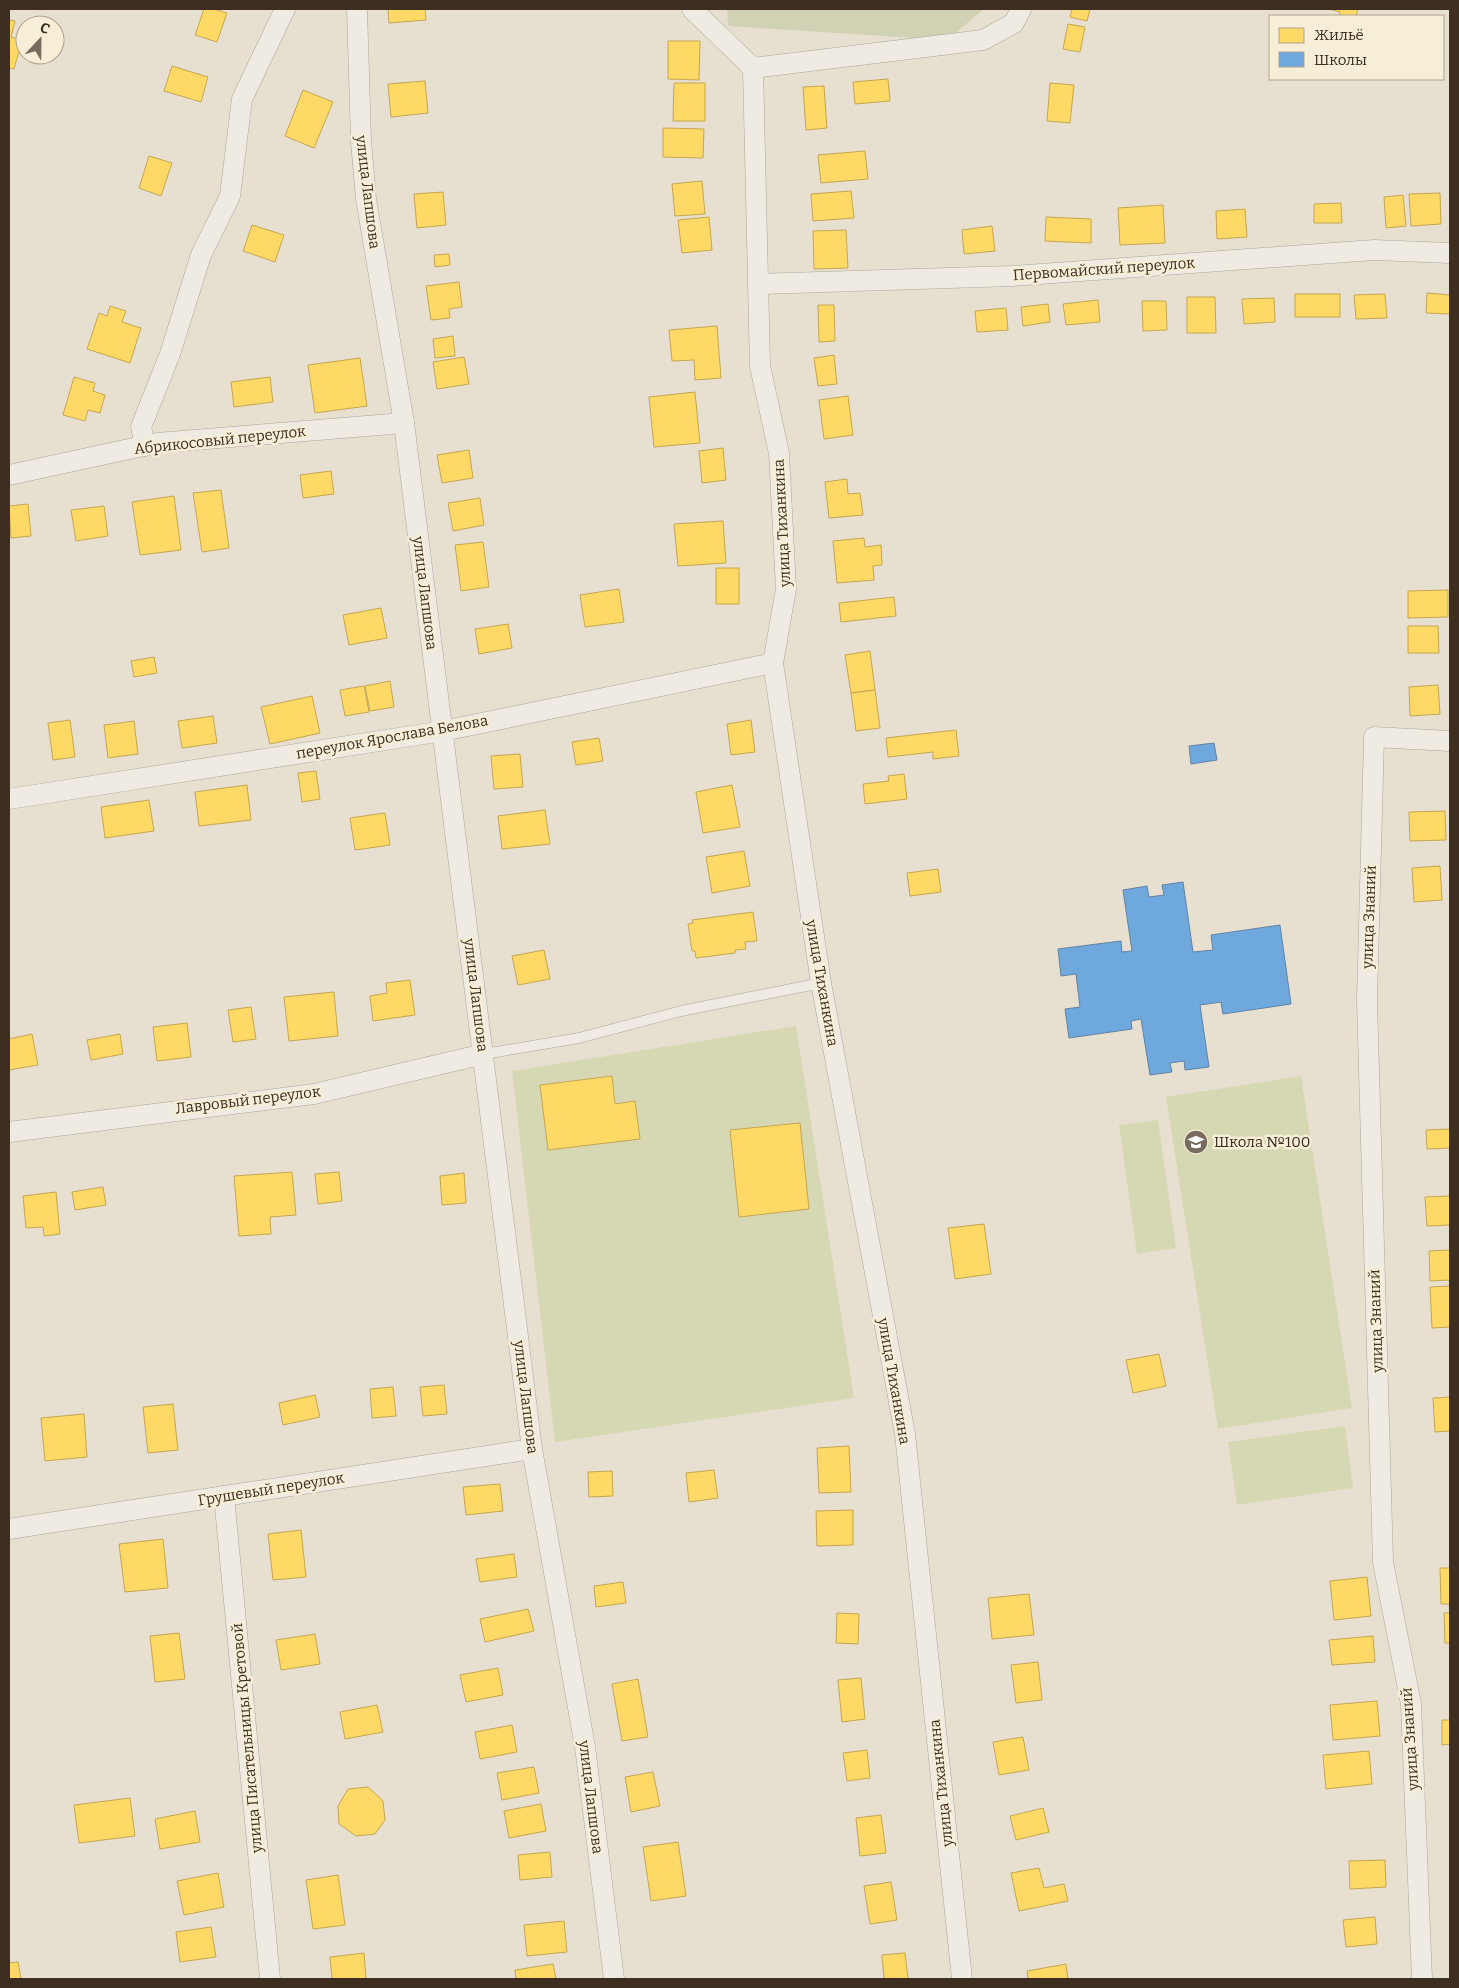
<svg xmlns="http://www.w3.org/2000/svg" width="1459" height="1988" font-family="Bitter,serif">
<rect width="100%" height="100%" fill="#e7e0d1"/>
<g fill="#d6d7b3">
<path d="M796,1026L854,1398L555,1442L512,1071Z"/>
<path d="M1301,1076L1352,1408L1218,1429L1166,1097Z"/>
<path d="M1158,1120L1176,1248L1137,1254L1119,1125Z"/>
<path d="M1345,1426L1353,1488L1237,1505L1228,1442Z"/>
</g>
<path fill="#d1d1b3" d="M727,9H984L947,40L728,26Z"/>
<g fill="#ffd966" stroke="#c5a651">
<path d="M204,9H214L227,13L217,42L195,35Z"/>
<path d="M388,9H425L426,20L389,23Z"/>
<path d="M1072,9H1090L1087,21L1070,17Z"/>
<path d="M1329,9H1358L1356,16H1339L1340,12Z"/>
<path d="M9,20L15,21L11,37L22,40L14,69L9,68Z"/>
<path d="M1068,24L1085,27L1080,52L1063,49Z"/>
<path d="M668,41H700L699,80L668,79Z"/>
<path d="M172,66L208,77L201,102L164,91Z"/>
<path d="M888,79L890,101L855,104L853,82Z"/>
<path d="M425,81L428,113L391,117L388,84Z"/>
<path d="M674,83H705V121H673Z"/>
<path d="M1050,83L1074,85L1070,123L1047,121Z"/>
<path d="M824,86L827,128L806,130L803,87Z"/>
<path d="M303,90L333,102L314,148L285,136Z"/>
<path d="M663,128L704,129L703,158L663,157Z"/>
<path d="M865,151L868,179L821,183L818,155Z"/>
<path d="M149,156L172,163L161,196L139,188Z"/>
<path d="M702,181L705,214L675,216L672,184Z"/>
<path d="M851,191L854,218L813,221L811,194Z"/>
<path d="M443,192L446,225L417,228L414,194Z"/>
<path d="M1440,193L1441,224L1411,226L1409,194Z"/>
<path d="M1403,195L1406,226L1386,228L1384,197Z"/>
<path d="M1341,203L1342,223H1314V204Z"/>
<path d="M1163,205L1165,243L1120,245L1118,208Z"/>
<path d="M1245,209L1247,237L1217,239L1216,211Z"/>
<path d="M709,217L712,250L682,253L678,220Z"/>
<path d="M1046,217L1091,219V243L1045,241Z"/>
<path d="M252,225L284,235L275,262L243,251Z"/>
<path d="M992,226L995,251L964,254L962,230Z"/>
<path d="M846,230L848,268L814,269L813,231Z"/>
<path d="M449,254L450,265L435,267L434,255Z"/>
<path d="M459,282L462,307L449,309L450,318L431,320L426,286Z"/>
<path d="M1427,293L1450,295V314L1426,313Z"/>
<rect x="1295" y="294" width="45" height="23"/>
<path d="M1385,294L1387,318L1356,319L1354,295Z"/>
<path d="M1187,297H1215L1216,333H1187Z"/>
<path d="M1274,298L1275,322L1244,324L1242,299Z"/>
<path d="M1098,300L1100,322L1066,325L1063,304Z"/>
<path d="M1142,301H1166L1167,330L1143,331Z"/>
<path d="M1048,304L1050,322L1023,326L1021,307Z"/>
<path d="M818,305H834L835,341L819,342Z"/>
<path d="M110,306L126,311L122,322L141,328L130,363L87,349L99,313L107,316Z"/>
<path d="M1006,308L1008,330L977,332L975,311Z"/>
<path d="M717,326L721,378L695,380L694,360L672,361L669,330Z"/>
<path d="M453,336L455,356L435,358L433,339Z"/>
<path d="M834,355L837,384L818,386L814,358Z"/>
<path d="M464,357L469,384L437,389L433,362Z"/>
<path d="M360,358L367,406L315,413L308,365Z"/>
<path d="M74,377L95,383L93,391L105,395L100,413L88,410L85,421L63,415Z"/>
<path d="M270,377L273,402L234,407L231,382Z"/>
<path d="M695,392L700,443L654,447L649,397Z"/>
<path d="M848,396L853,435L824,439L819,400Z"/>
<path d="M723,448L726,480L702,483L699,451Z"/>
<path d="M469,450L473,478L442,483L437,455Z"/>
<path d="M331,471L334,494L303,498L300,475Z"/>
<path d="M847,479L848,494L860,493L863,515L829,518L825,482Z"/>
<path d="M221,490L229,548L202,552L193,493Z"/>
<path d="M174,496L181,550L140,555L132,502Z"/>
<path d="M480,498L484,525L453,531L448,503Z"/>
<path d="M28,504L31,536L11,538L9,506Z"/>
<path d="M104,506L108,536L76,541L71,510Z"/>
<path d="M723,521L726,563L678,566L674,524Z"/>
<path d="M864,538L865,547L881,545L882,565L873,566L874,580L837,583L833,541Z"/>
<path d="M483,542L489,587L461,591L455,545Z"/>
<rect x="716" y="568" width="23" height="36"/>
<path d="M619,589L624,622L585,627L580,595Z"/>
<path d="M1448,590V617L1408,618V591Z"/>
<path d="M894,597L896,616L841,622L839,603Z"/>
<path d="M381,608L387,638L349,645L343,615Z"/>
<path d="M508,624L512,648L479,654L475,629Z"/>
<path d="M1408,626H1438L1439,653H1408Z"/>
<path d="M870,651L875,690L851,693L845,655Z"/>
<path d="M154,657L157,673L134,677L131,661Z"/>
<path d="M390,681L394,707L370,711L365,686Z"/>
<path d="M1438,685L1440,714L1410,716L1409,687Z"/>
<path d="M364,686L369,712L345,716L340,690Z"/>
<path d="M875,690L880,728L856,731L851,693Z"/>
<path d="M312,696L320,733L270,744L261,707Z"/>
<path d="M213,716L217,743L182,748L178,721Z"/>
<path d="M70,720L75,757L53,760L48,723Z"/>
<path d="M751,720L755,752L731,755L727,724Z"/>
<path d="M134,721L138,754L108,758L104,725Z"/>
<path d="M956,730L959,756L933,759V752L888,757L886,738Z"/>
<path d="M599,738L603,761L576,765L572,742Z"/>
<path d="M520,754L523,787L494,789L491,756Z"/>
<path d="M316,771L320,799L302,802L298,773Z"/>
<path d="M904,774L907,799L865,804L863,784L889,781L888,776Z"/>
<path d="M247,785L251,820L199,826L195,792Z"/>
<path d="M732,785L740,827L703,833L696,792Z"/>
<path d="M149,800L154,831L105,838L101,807Z"/>
<path d="M545,810L550,844L502,849L498,816Z"/>
<path d="M1445,811L1446,840L1410,841L1409,812Z"/>
<path d="M385,813L390,845L355,850L350,818Z"/>
<path d="M744,851L750,886L712,893L706,857Z"/>
<path d="M1440,866L1442,900L1414,902L1412,868Z"/>
<path d="M938,869L941,892L910,896L907,873Z"/>
<path d="M753,912L757,941L745,942L746,949L735,950V953L696,958L695,951H692L688,924L693,923L692,920Z"/>
<path d="M544,950L550,979L518,985L512,956Z"/>
<path d="M410,980L415,1015L373,1021L370,996L387,993L386,983Z"/>
<path d="M334,992L338,1036L289,1041L284,997Z"/>
<path d="M251,1007L256,1039L233,1042L228,1010Z"/>
<path d="M187,1023L191,1057L157,1061L153,1027Z"/>
<path d="M32,1034L38,1065L9,1070V1039Z"/>
<path d="M120,1034L123,1054L91,1060L87,1040Z"/>
<path d="M612,1076L615,1104L635,1101L640,1139L548,1150L540,1085Z"/>
<path d="M800,1123L809,1209L739,1217L730,1130Z"/>
<path d="M1450,1129V1148L1427,1149L1426,1130Z"/>
<path d="M292,1172L296,1215L270,1217L271,1234L239,1236L234,1176Z"/>
<path d="M339,1172L342,1201L318,1204L315,1174Z"/>
<path d="M464,1173L466,1203L442,1205L440,1176Z"/>
<path d="M103,1187L106,1205L75,1210L72,1192Z"/>
<path d="M56,1192L60,1234L44,1236L43,1227L26,1228L23,1196Z"/>
<path d="M1450,1196V1225L1427,1226L1425,1197Z"/>
<path d="M984,1224L991,1274L955,1279L948,1228Z"/>
<path d="M1450,1250V1280L1430,1281L1429,1251Z"/>
<path d="M1450,1286V1327L1432,1328L1430,1287Z"/>
<path d="M1159,1354L1166,1386L1133,1393L1126,1360Z"/>
<path d="M444,1385L447,1414L423,1416L420,1387Z"/>
<path d="M393,1387L396,1416L372,1418L370,1389Z"/>
<path d="M315,1395L320,1417L283,1425L279,1403Z"/>
<path d="M1450,1397V1431L1435,1432L1433,1398Z"/>
<path d="M173,1404L178,1450L148,1453L143,1407Z"/>
<path d="M84,1414L87,1457L45,1461L41,1418Z"/>
<path d="M849,1446L851,1492L819,1493L817,1448Z"/>
<path d="M714,1470L718,1498L689,1502L686,1473Z"/>
<path d="M612,1471L613,1496L589,1497L588,1472Z"/>
<path d="M500,1484L503,1511L466,1515L463,1487Z"/>
<path d="M853,1510V1545L817,1546L816,1511Z"/>
<path d="M301,1530L306,1577L273,1580L268,1534Z"/>
<path d="M163,1539L168,1588L125,1592L119,1544Z"/>
<path d="M514,1554L517,1577L480,1582L476,1559Z"/>
<path d="M1440,1568H1450V1604H1441Z"/>
<path d="M1367,1577L1371,1616L1334,1620L1330,1581Z"/>
<path d="M623,1582L626,1603L596,1607L594,1586Z"/>
<path d="M1029,1594L1034,1635L992,1639L988,1598Z"/>
<path d="M528,1609L534,1631L485,1642L480,1619Z"/>
<path d="M837,1613L859,1614L858,1644L836,1643Z"/>
<path d="M1444,1613H1450V1643H1445Z"/>
<path d="M179,1633L185,1679L155,1682L150,1636Z"/>
<path d="M315,1634L320,1664L281,1670L276,1640Z"/>
<path d="M1373,1636L1375,1662L1332,1665L1329,1640Z"/>
<path d="M1038,1662L1042,1700L1016,1703L1011,1665Z"/>
<path d="M498,1668L503,1695L466,1702L460,1675Z"/>
<path d="M861,1678L865,1719L842,1722L838,1680Z"/>
<path d="M638,1679L648,1737L622,1741L612,1684Z"/>
<path d="M1377,1701L1380,1736L1333,1740L1330,1705Z"/>
<path d="M377,1705L383,1732L345,1739L340,1712Z"/>
<path d="M1442,1720H1450V1744L1442,1745Z"/>
<path d="M512,1725L517,1752L480,1759L475,1732Z"/>
<path d="M1023,1737L1029,1770L999,1775L993,1742Z"/>
<path d="M867,1750L870,1778L847,1781L843,1753Z"/>
<path d="M1369,1751L1372,1784L1326,1789L1323,1755Z"/>
<path d="M534,1767L539,1793L502,1800L497,1773Z"/>
<path d="M653,1772L660,1806L631,1812L625,1777Z"/>
<path d="M368,1787L383,1801L385,1820L375,1834L356,1836L339,1824L338,1806L348,1789Z"/>
<path d="M130,1798L135,1836L79,1843L74,1805Z"/>
<path d="M541,1804L546,1831L509,1838L504,1811Z"/>
<path d="M1043,1808L1049,1832L1016,1840L1010,1816Z"/>
<path d="M195,1811L200,1842L160,1849L155,1819Z"/>
<path d="M881,1815L886,1853L860,1856L856,1818Z"/>
<path d="M678,1842L686,1896L651,1901L643,1847Z"/>
<path d="M550,1852L552,1877L520,1880L518,1855Z"/>
<path d="M1385,1860L1386,1887L1350,1889L1349,1861Z"/>
<path d="M1039,1868L1044,1888L1064,1884L1068,1901L1019,1911L1011,1873Z"/>
<path d="M218,1873L224,1907L184,1915L177,1881Z"/>
<path d="M338,1875L345,1925L313,1929L306,1880Z"/>
<path d="M891,1882L897,1920L870,1924L864,1886Z"/>
<path d="M1375,1917L1377,1944L1346,1947L1343,1920Z"/>
<path d="M564,1921L567,1952L527,1956L524,1925Z"/>
<path d="M211,1927L216,1957L180,1962L176,1932Z"/>
<path d="M364,1953L366,1979H332L330,1957Z"/>
<path d="M905,1953L908,1979H884L882,1955Z"/>
<path d="M18,1962L21,1979H9V1963Z"/>
<path d="M553,1964L556,1979H516L515,1970Z"/>
<path d="M1066,1964L1068,1979H1028L1027,1971Z"/>
</g>
<g fill="#6fa8dc" stroke="#6083a4">
<path d="M1214,743L1217,760L1191,764L1189,746Z"/>
<path d="M1183,882L1193,952L1213,950L1211,935L1280,925L1291,1004L1223,1014L1221,1002L1200,1005L1209,1067L1185,1070L1184,1061L1170,1063L1172,1072L1150,1075L1141,1019L1131,1021L1132,1029L1069,1038L1065,1009L1080,1007L1076,974L1061,976L1058,949L1121,941L1122,952L1132,951L1123,890L1147,886L1149,897L1164,895L1162,885Z"/>
</g>
<g fill="none" stroke-linecap="round" stroke-linejoin="round">
<g stroke="#ada599" stroke-width="11">
<path id="lane" d="M484,1054L579,1038L681,1011L821,983"/>
</g>
<g stroke="#ada599" stroke-width="21">
<g id="street">
<path d="M357,9L361,141L366,199L404,423L532,1449L585,1747L614,1979"/>
<path d="M692,9L753,68L760,366L779,453L786,589L773,663L821,983L905,1434L962,1979"/>
<path d="M753,68L983,40L1014,23L1021,9"/>
<path d="M758,284L1012,276L1374,250L1450,253"/>
<path d="M145,446L141,427L170,354L201,255L230,196L242,99L285,9"/>
<path d="M9,475L157,443L404,423"/>
<path d="M9,799L443,731L773,663"/>
<path d="M9,1132L314,1094L484,1054"/>
<path d="M224,1496L270,1979"/>
<path d="M9,1529L532,1449"/>
<path d="M1422,1979L1411,1704L1383,1562L1367,1000L1374,737L1450,741"/>
</g>
</g>
<use href="#lane" stroke="#efebe3" stroke-width="10"/>
<use href="#street" stroke="#efebe3" stroke-width="20"/>
</g>
<defs>
<g id="school-disc" transform="scale(1.25)"><circle r="9.5" fill="#786c5e" stroke="#f7eed8"/><path d="M0-5L7-2L0 1L-7-2ZM-4 1L0 2.5L4 1V4Q0 6-4 4Z" fill="#fff"/></g>
</defs>
<g fill-rule="evenodd">
<use href="#school-disc" x="1196" y="1142"/>
</g>
<g text-anchor="middle" stroke-width="5" stroke-linejoin="round" paint-order="stroke">
<g font-size="15" fill="#3d2e20" stroke="#f7eed8">
<text transform="translate(368 192) rotate(83)" y="5">улица Лапшова</text>
<text transform="translate(1104 269) rotate(-4)" y="5">Первомайский переулок</text>
<text transform="translate(220 440) rotate(-6)" y="5">Абрикосовый переулок</text>
<text transform="translate(782 523) rotate(-93)" y="5">улица Тиханкина</text>
<text transform="translate(425 593) rotate(83)" y="5">улица Лапшова</text>
<text transform="translate(392 737) rotate(-10)" y="5">переулок Ярослава Белова</text>
<text transform="translate(1369 917) rotate(-88)" y="5">улица Знаний</text>
<text transform="translate(822 983) rotate(80)" y="5">улица Тиханкина</text>
<text transform="translate(476 995) rotate(83)" y="5">улица Лапшова</text>
<text transform="translate(248 1100) rotate(-7)" y="5">Лавровый переулок</text>
<text transform="translate(1376 1321) rotate(-92)" y="5">улица Знаний</text>
<text transform="translate(894 1381) rotate(80)" y="5">улица Тиханкина</text>
<text transform="translate(526 1397) rotate(83)" y="5">улица Лапшова</text>
<text transform="translate(271 1489) rotate(-9)" y="5">Грушевый переулок</text>
<text transform="translate(247 1738) rotate(-95)" y="5">улица Писательницы Кретовой</text>
<text transform="translate(1410 1739) rotate(-94)" y="5">улица Знаний</text>
<text transform="translate(941 1783) rotate(-96)" y="5">улица Тиханкина</text>
<text transform="translate(591 1797) rotate(83)" y="5">улица Лапшова</text>
</g>
<g font-size="15" fill="#3d2e20" stroke="#f7eed8" text-anchor="start">
<text x="1214" y="1147">Школа №100</text>
</g>
</g>
<rect width="1459" height="1988" fill="none" stroke="#3d2e20" stroke-width="20"/>
<rect x="1269" y="15" width="175" height="65" fill="#f7eed8" stroke="#ada18e"/>
<rect x="1279" y="28" width="25" height="15" fill="#ffd966" stroke="#ada18e"/>
<text x="1314" y="40" font-size="15" fill="#3d2e20">Жильё</text>
<rect x="1279" y="52" width="25" height="15" fill="#6fa8dc" stroke="#ada18e"/>
<text x="1314" y="65" font-size="15" fill="#3d2e20">Школы</text>
<g transform="translate(40 40) rotate(22)"><circle r="24" fill="#f7eed8" stroke="#ada18e"/>
<path d="M0-4L9 19L0 12L-9 19Z" fill="#786c5e"/>
<text y="-8" font-size="14" font-weight="bold" text-anchor="middle" fill="#3d2e20">С</text>
</g>
</svg>
